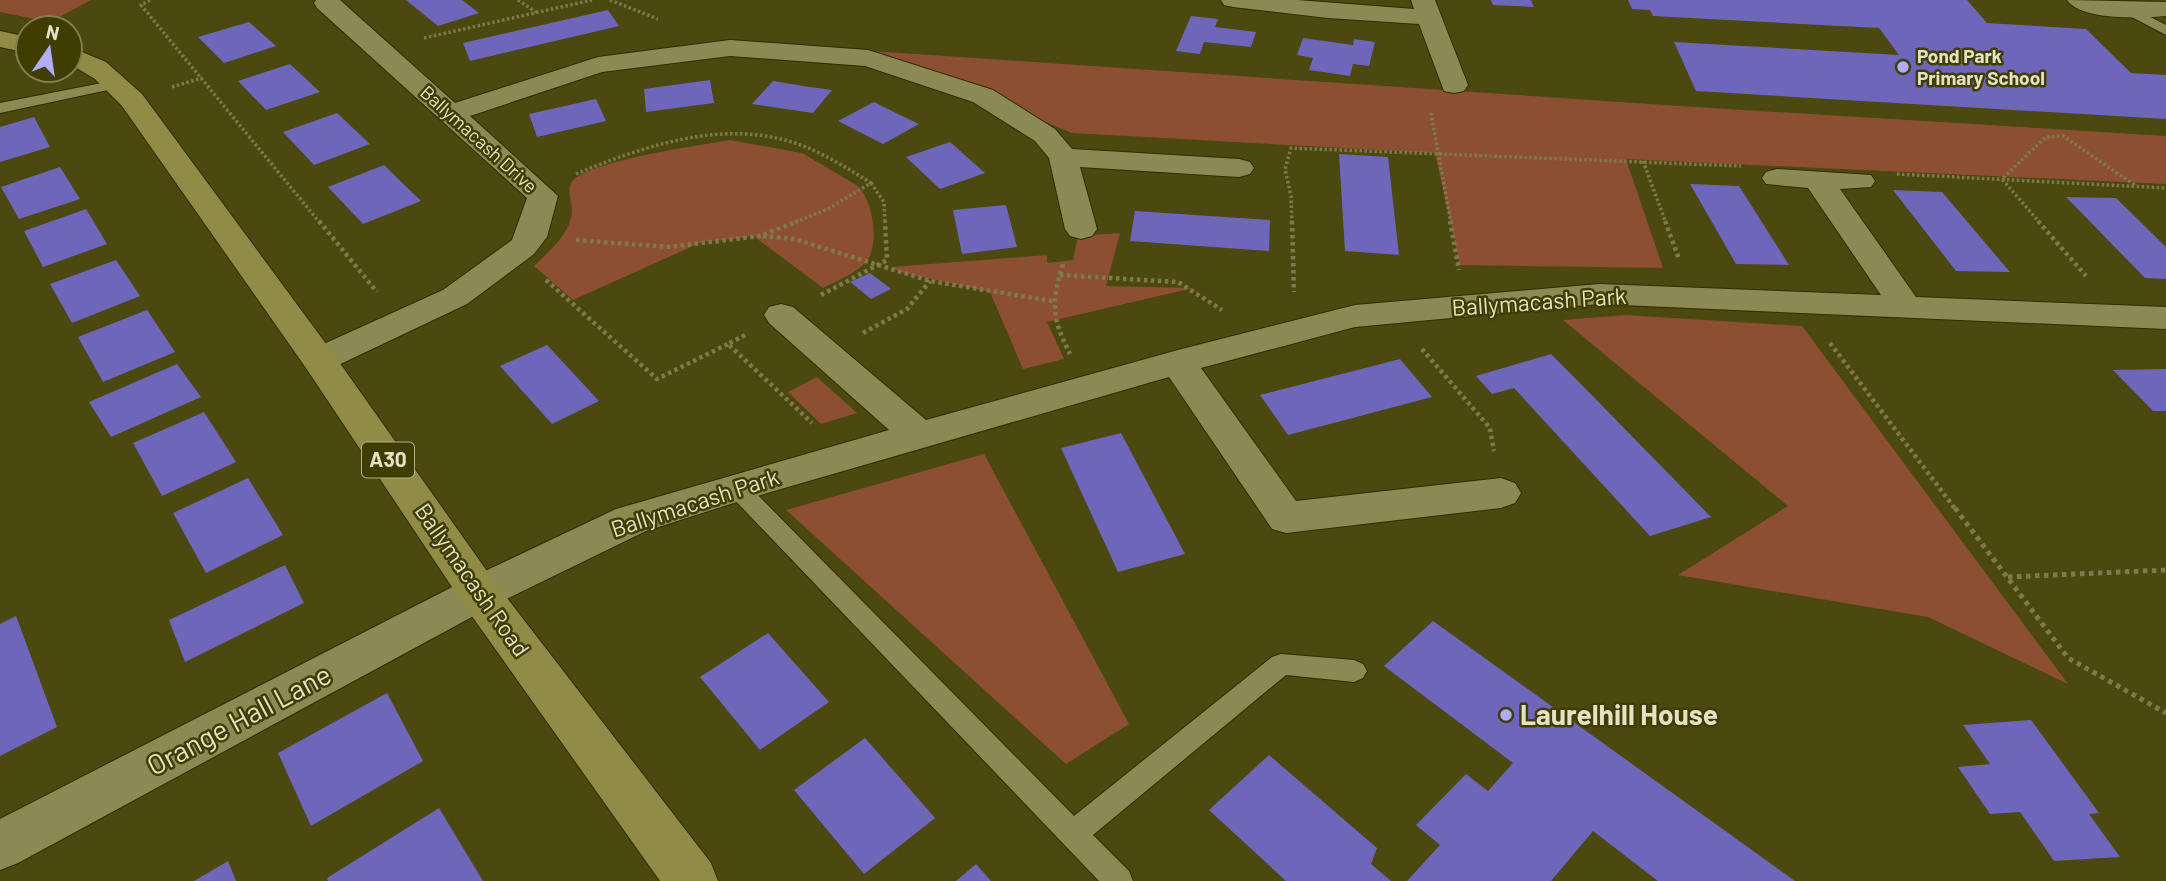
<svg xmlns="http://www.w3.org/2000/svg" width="2166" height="881" font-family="Barlow,sans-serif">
<rect width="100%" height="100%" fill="#4b4810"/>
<g fill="#8c4f31">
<path d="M0,0H91L50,22L0,12Z"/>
<path d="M872,51L1664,105L2166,136V184L1626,159L1663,268L1460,265L1435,153L1072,133Z"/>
<path d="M730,140L802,153L858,186C873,201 881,246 865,263C855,274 836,281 823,288L752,235L743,238L702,242L573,300L534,266C549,251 572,233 572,209C571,200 567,191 571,183C584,161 702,145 730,140Z"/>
<path d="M1120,233L1106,286L1193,288L1047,322L1064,359L1023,369L990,292L900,272L891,267L1047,255V263L1073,260L1078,236Z"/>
<path d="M1626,315L1802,326L2068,684L1928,617L1678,575L1788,506L1563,320Z"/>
<path d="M817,377L857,413L821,424L788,392Z"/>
<path d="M984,454L1129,724L1066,764L786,510Z"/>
</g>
<g fill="#6e66b8">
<path d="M406,0H462L479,13L438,26Z"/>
<path d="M1491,0H1531L1534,7L1493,5Z"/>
<path d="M1628,0H1967L1987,23L2086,29L2131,73L2166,75V119L1696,91L1674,42L1899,55L1879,28L1653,16L1650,10L1632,9Z"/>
<path d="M608,10L619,26L470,61L463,43Z"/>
<path d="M1191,16L1218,19L1215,27L1256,32L1251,47L1204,42L1200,54L1176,51Z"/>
<path d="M249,22L276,46L224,63L198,37Z"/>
<path d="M1303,38L1353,45L1354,39L1375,42L1369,66L1353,64L1350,76L1309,70L1313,58L1297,55Z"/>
<path d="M290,64L320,92L266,110L238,81Z"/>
<path d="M710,80L714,103L646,112L644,89Z"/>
<path d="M773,81L803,86L832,90L813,113L752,104Z"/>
<path d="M596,99L606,121L537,137L529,114Z"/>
<path d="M874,102L896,113L919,124L883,144L838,121Z"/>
<path d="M337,113L370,144L314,165L283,132Z"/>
<path d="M34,117L50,147L0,162V127Z"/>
<path d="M950,142L985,173L940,189L906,157Z"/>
<path d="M1339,154L1388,157L1399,255L1345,251Z"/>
<path d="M384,165L421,201L363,224L328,187Z"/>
<path d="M60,167L80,199L19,219L1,187Z"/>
<path d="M1690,184L1739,186L1789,265L1736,264Z"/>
<path d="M1893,190L1942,192L2010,272L1956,271Z"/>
<path d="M2066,197L2116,198L2166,247V279L2145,278Z"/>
<path d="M1006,205L1017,247L962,254L953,210Z"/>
<path d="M86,209L107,244L43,267L24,231Z"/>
<path d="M1135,211L1270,220L1269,251L1130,241Z"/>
<path d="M116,260L140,296L72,323L50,284Z"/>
<path d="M870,273L891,289L871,299L850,282Z"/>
<path d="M147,310L175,352L103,382L78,337Z"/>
<path d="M547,345L599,401L552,424L500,366Z"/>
<path d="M1551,354L1576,379L1711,517L1650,536L1514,388L1492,394L1476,376Z"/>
<path d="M1400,359L1432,397L1288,435L1260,395Z"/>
<path d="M177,364L201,397L111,437L89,402Z"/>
<path d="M2166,369V411H2153L2113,370Z"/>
<path d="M204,412L236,462L162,496L133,443Z"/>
<path d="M1121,433L1185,554L1118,572L1061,448Z"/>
<path d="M248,478L283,535L206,573L173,513Z"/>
<path d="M285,565L304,603L185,662L169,620Z"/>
<path d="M16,616L57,727L0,756V624Z"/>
<path d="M1433,621L1795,881H1658L1593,831L1551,881H1407L1440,845L1416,825L1466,774L1488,791L1513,763L1384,666Z"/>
<path d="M768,633L829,702L760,750L700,677Z"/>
<path d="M387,693L423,761L311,826L278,753Z"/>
<path d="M2031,720L2099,813L2089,814L2120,857L2054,861L2020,812L1990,814L1958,767L1990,764L1963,725Z"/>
<path d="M865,738L935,818L864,874L794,790Z"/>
<path d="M1269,755L1377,848L1371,864L1391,881H1286L1209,810Z"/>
<path d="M439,808L483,881H328L327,878Z"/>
<path d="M228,861L236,881H194Z"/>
<path d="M976,864L991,881H956Z"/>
</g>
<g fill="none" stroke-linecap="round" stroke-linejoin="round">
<g stroke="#302e03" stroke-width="2">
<g id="lane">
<path d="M2131,7L2166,25V35L2126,14V8Z"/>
<path d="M117,80L124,84L122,87L0,113V103Z"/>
<path d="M736,479L744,481L1074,816L1272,657L1281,654L1354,660L1363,664L1367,671L1363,678L1354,682L1286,675L1093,835L1129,871L1133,881H1099L728,493L725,487L728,481Z"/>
</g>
</g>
<g stroke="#302e03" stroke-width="2">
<g id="street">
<path d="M316,0H340L455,103L598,57L730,40L868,50L993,90L1055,129L1072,149L1239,159L1250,162L1254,168L1250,174L1239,177L1080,167L1097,229L1092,236L1081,239L1070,236L1065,229L1049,158L1035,141L973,102L865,66L730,56L602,72L470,116L558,196L547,237L534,254L467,304L332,368L319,372L306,368L301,360L306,352L443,290L512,240L527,198L317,8L314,3Z"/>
<path d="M1221,0H1297L1414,9L1411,0H1435L1468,85L1464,91L1454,93L1444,91L1419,24L1328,18L1233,7L1224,5Z"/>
<path d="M2067,0L2166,2V16C2143,18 2081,21 2067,0Z"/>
<path d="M1777,169L1871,175L1875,181L1871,187L1840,189L1916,297L2166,307V329L1599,304L1355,327L1201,368L1296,501L1501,478L1515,483L1521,493L1515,503L1501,508L1286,533L1272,529L1169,377L743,500L646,531L494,605L18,863L0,870V819L464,581L616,509L889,430L769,323L764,315L769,307L781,304L793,307L926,420L1178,350L1355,305L1599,284L1881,295L1808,188L1766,184L1762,178L1766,172Z"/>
</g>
</g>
<g stroke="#302e03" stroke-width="2">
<g id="primary">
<path d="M0,31L28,37V53L0,47Z"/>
<path d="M70,47L106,62L142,94L332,352L494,581L711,863L718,881H660L464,605L306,368L122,106L95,79L70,64Z"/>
</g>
</g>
<g stroke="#7d7b4c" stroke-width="3.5" stroke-dasharray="2.5 2.5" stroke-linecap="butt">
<path d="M150,0L141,5L320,223"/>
<path d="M518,0L536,12"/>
<path d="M610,0L658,19"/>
<path d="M424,38L592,0"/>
<path d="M172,87L202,78"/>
<path d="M1431,113L1451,223"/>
<path d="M1643,161L1666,223"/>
<path d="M576,174C644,146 722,119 795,143C822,152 847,168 871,183L828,209L793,223"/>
<path d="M1897,174L2166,188"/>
<path d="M871,183L884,202L885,223"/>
<path d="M1292,223L1291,196L1285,169L1291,148L1741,166"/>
<path d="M2040,223L2002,179L2046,137L2063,136L2136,186"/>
</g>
<g stroke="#7d7b4c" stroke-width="4.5" stroke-dasharray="3.5 3.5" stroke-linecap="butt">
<path d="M319,221L377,292"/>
<path d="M1292,221L1294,292"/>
<path d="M1450,221L1459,270"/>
<path d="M1665,221L1679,259"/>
<path d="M2038,221L2086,276"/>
<path d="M763,236L794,239L930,281L1052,301"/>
<path d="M576,240L669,247L760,236L798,221"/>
<path d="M1063,264C1051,304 1051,316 1070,354"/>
<path d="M1060,275L1178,282L1222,310"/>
<path d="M546,280L657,379L728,344"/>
<path d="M821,295L887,260L885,221"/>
<path d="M863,333L907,309L930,281"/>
<path d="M745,335L728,344L812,423"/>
<path d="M1830,343L1956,510"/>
<path d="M1422,349L1490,428L1494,451"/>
</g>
<g stroke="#7d7b4c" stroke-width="5" stroke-dasharray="4.5 4.5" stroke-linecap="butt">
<path d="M1955,508L2068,658L2166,713"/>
<path d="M2008,577L2166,570"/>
</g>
<use href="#lane" fill="#8c8a54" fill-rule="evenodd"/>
<use href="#street" fill="#8c8a54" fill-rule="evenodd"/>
<use href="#primary" fill="#908c47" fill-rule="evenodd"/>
</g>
<g fill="#b2adf9" stroke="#403d01" stroke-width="2.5">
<circle cx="1903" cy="67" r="7"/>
<circle cx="1506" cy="715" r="7"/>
</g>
<g text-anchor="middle" stroke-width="5" stroke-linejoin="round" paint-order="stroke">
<g font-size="19" font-weight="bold" fill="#e3e2c6" stroke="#403d01" text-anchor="start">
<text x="1917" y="63">Pond Park<tspan x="1917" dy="22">Primary School</tspan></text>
</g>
<g font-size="19" fill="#e3e2c6" stroke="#403d01">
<text transform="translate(479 139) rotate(42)" y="7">Ballymacash Drive</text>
</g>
<rect fill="#403d01" stroke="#b2b08b" stroke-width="2" x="362" y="442.5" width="52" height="35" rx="5"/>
<g font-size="21" font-weight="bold" fill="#e3e2c6">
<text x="388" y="467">A30</text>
</g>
<g font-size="23" fill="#e3e2c6" stroke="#403d01">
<text transform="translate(1539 302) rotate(-4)" y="8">Ballymacash Park</text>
<text transform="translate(695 503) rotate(-18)" y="8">Ballymacash Park</text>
<text transform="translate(472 580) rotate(55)" y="8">Ballymacash Road</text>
</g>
<g font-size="28" font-weight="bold" fill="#e3e2c6" stroke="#403d01" text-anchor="start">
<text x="1520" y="725">Laurelhill House</text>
</g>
<g font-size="28" fill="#e3e2c6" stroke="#403d01">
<text transform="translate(239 720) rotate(-28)" y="10">Orange Hall Lane</text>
</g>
</g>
<g transform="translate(49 49) rotate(13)"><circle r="33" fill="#403d01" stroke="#817f50" stroke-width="2"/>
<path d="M0-5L12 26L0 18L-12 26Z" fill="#b2adf9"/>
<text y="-10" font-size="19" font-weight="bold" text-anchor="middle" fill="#e3e2c6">N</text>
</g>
</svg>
